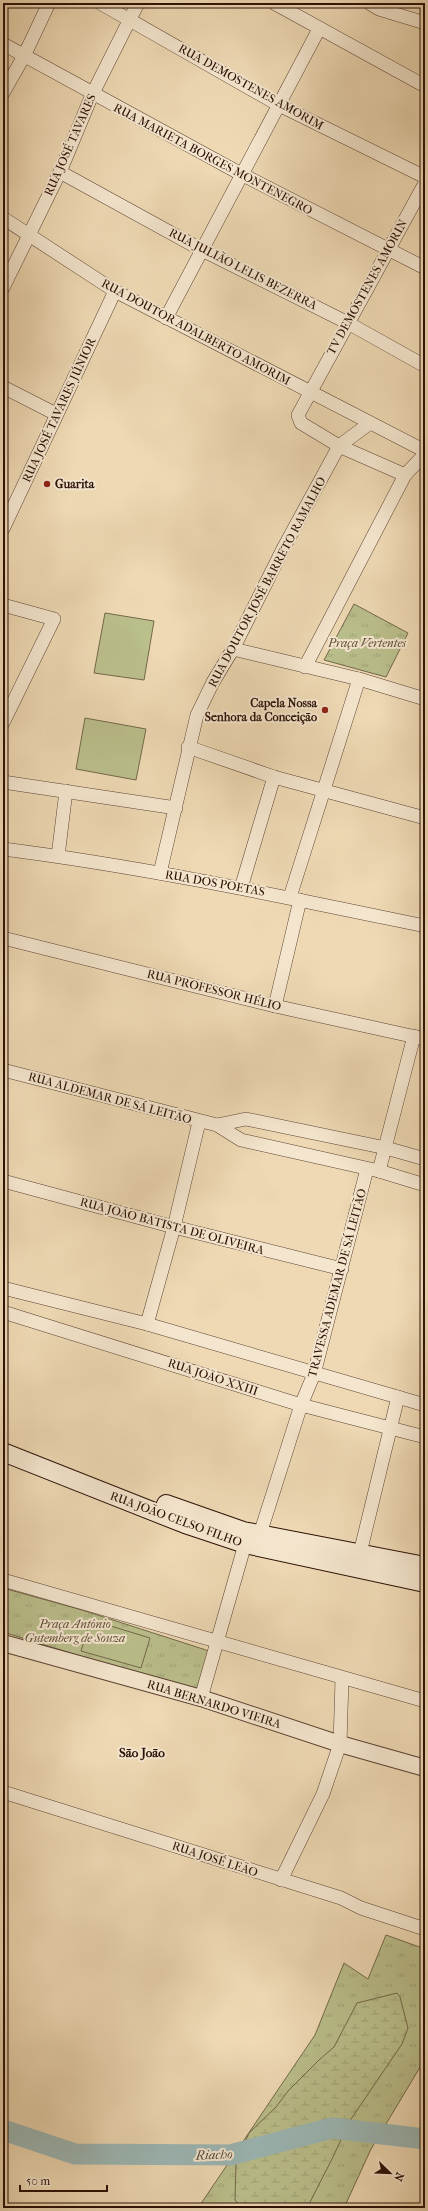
<svg xmlns="http://www.w3.org/2000/svg" width="428" height="2211" font-family="'IM FELL French Canon',serif">
<defs>
<pattern id="grass-tufts" width="24" height="20" patternUnits="userSpaceOnUse"><rect width="24" height="20" fill="#babf8c"/><path d="M3 7l-1-3M5 7V3M7 7l1-3M15 17l-1-3M17 17v-4M19 17l1-3" fill="none" stroke="#a0a377"/></pattern>
<pattern id="wetland-marsh" width="20" height="14" patternUnits="userSpaceOnUse"><rect width="20" height="14" fill="#babf8c"/><path d="M1 5h8M5 5V1M11 12h8M15 12V8" fill="none" stroke="#a0a377"/></pattern>
</defs>
<rect width="100%" height="100%" fill="#eed9b4"/>
<filter id="stains"><feTurbulence type="fractalNoise" baseFrequency=".005" numOctaves="4"/><feColorMatrix values="0 0 0 0 .2 0 0 0 0 .09 0 0 0 0 .02 0 0 0 .5 -.17"/></filter>
<radialGradient id="worn" r=".72"><stop offset=".6" stop-color="#630" stop-opacity="0"/><stop offset="1" stop-color="#630" stop-opacity=".3"/></radialGradient>
<g fill="url(#grass-tufts)" stroke="#736849">
<path d="M354,604L408,633L386,677L324,660Z"/>
<path d="M3,1588L82,1610L206,1650L210,1653L196,1692L3,1632Z"/>
<path d="M386,1935L425,1949V2059L371,2149L344,2208H198L315,2035L344,1963L368,1979Z"/>
</g>
<path fill="url(#wetland-marsh)" stroke="#736849" d="M397,1993L400,1997L408,2028L402,2044L349,2122L334,2155L308,2206L306,2208H242L235,2200L236,2162L249,2133L276,2107L288,2091L319,2060L334,2047L357,2003Z"/>
<g fill="#babf8c" stroke="#736849">
<path d="M105,613L154,621L144,680L94,673Z"/>
<path d="M85,718L146,729L136,780L76,769Z"/>
<path d="M91,1620L150,1638L141,1668L81,1651Z"/>
</g>
<g fill="none" stroke-linecap="round" stroke-linejoin="round">
<path stroke="#9cb8b6" stroke-width="21" d="M3,2130L75,2154L230,2155L332,2128L425,2139"/>
<g stroke="#5c4232" stroke-width="14">
<g id="minor">
<path d="M100,3L279,105L425,177"/>
<path d="M274,3L425,86"/>
<path d="M369,3L379,9L425,23"/>
<path d="M3,44L241,174L425,268"/>
<path d="M3,93L24,56L49,3"/>
<path d="M60,172L202,250L348,323L425,366"/>
<path d="M3,218L115,291L425,451"/>
<path d="M3,288L60,172L92,95L138,3"/>
<path d="M166,318L319,29"/>
<path d="M3,387L56,414"/>
<path d="M405,475L339,446L301,423L298,415L425,183"/>
<path d="M3,529L115,291"/>
<path d="M3,605L54,619L3,723"/>
<path d="M233,649L359,679L425,699"/>
<path d="M305,667L405,475L425,454"/>
<path d="M188,747L274,777L425,818"/>
<path d="M3,782L176,808"/>
<path d="M3,849C145,867 285,897 425,926"/>
<path d="M58,856L66,791"/>
<path d="M160,873L197,715L213,682L233,649L284,547L339,446L370,423"/>
<path d="M241,888L274,777"/>
<path d="M290,897L359,679"/>
<path d="M3,938L275,1006L425,1039"/>
<path d="M275,1006L300,900"/>
<path d="M3,1070L217,1125L241,1140L379,1171L425,1185"/>
<path d="M217,1125L246,1119L386,1148L425,1159"/>
<path d="M379,1171L414,1036"/>
<path d="M3,1181L174,1227L342,1269"/>
<path d="M3,1288L147,1324L425,1405"/>
<path d="M3,1312L301,1405L425,1437"/>
<path d="M147,1324L174,1227L199,1122"/>
<path d="M260,1534L301,1405L314,1374L367,1169"/>
<path d="M360,1553L398,1397"/>
<path d="M3,1580L425,1701"/>
<path d="M201,1698L245,1544"/>
<path d="M3,1792L341,1898L361,1908L425,1929"/>
<path d="M281,1880L323,1794L340,1744L342,1679"/>
</g>
</g>
<g stroke="#5c4232" stroke-width="18">
<path id="tertiary" d="M3,1643L201,1698L340,1744L425,1768"/>
</g>
<g stroke="#2c1006" stroke-width="20">
<g id="secondary">
<path d="M3,1452L185,1524L245,1544L425,1583"/>
<path d="M166,1504L243,1531L425,1566"/>
</g>
</g>
<use href="#minor" stroke="#f4e6ce" stroke-width="13"/>
<use href="#tertiary" stroke="#f4e6ce" stroke-width="16"/>
<use href="#secondary" stroke="#f4e6ce" stroke-width="18"/>
</g>
<g fill="#8f2418" stroke="#f4e6ce" stroke-width="1.5">
<circle cx="47" cy="484" r="4"/>
<circle cx="325" cy="710" r="4"/>
</g>
<g text-anchor="middle" stroke-width="4" stroke-linejoin="round" paint-order="stroke">
<g font-size="12" fill="#2c1006" stroke="#f4e6ce">
<text transform="translate(251 87) rotate(29)" y="4">RUA DEMOSTENES AMORIM</text>
<text transform="translate(70 145) rotate(-66)" y="4">RUA JOSÉ TAVARES</text>
<text transform="translate(213 159) rotate(28)" y="4">RUA MARIETA BORGES MONTENEGRO</text>
<text transform="translate(243 269) rotate(27)" y="4">RUA JULIÃO LELIS BEZERRA</text>
<text transform="translate(367 287) rotate(-61)" y="4">TV DEMOSTENES AMORIN</text>
<text transform="translate(196 332) rotate(28)" y="4">RUA DOUTOR ADALBERTO AMORIM</text>
<text transform="translate(59 410) rotate(-65)" y="4">RUA JOSÉ TAVARES JÚNIOR</text>
<text transform="translate(267 582) rotate(-62)" y="4">RUA DOUTOR JOSÉ BARRETO RAMALHO</text>
<text transform="translate(215 883) rotate(10)" y="4">RUA DOS POETAS</text>
<text transform="translate(214 990) rotate(14)" y="4">RUA PROFESSOR HÉLIO</text>
<text transform="translate(110 1098) rotate(15)" y="4">RUA ALDEMAR DE SÁ LEITÃO</text>
<text transform="translate(172 1226) rotate(15)" y="4">RUA JOÃO BATISTA DE OLIVEIRA</text>
<text transform="translate(337 1283) rotate(-75)" y="4">TRAVESSA ADEMAR DE SÁ LEITÃO</text>
<text transform="translate(213 1377) rotate(18)" y="4">RUA JOÃO XXIII</text>
<text transform="translate(176 1519) rotate(20)" y="4">RUA JOÃO CELSO FILHO</text>
<text transform="translate(214 1704) rotate(17)" y="4">RUA BERNARDO VIEIRA</text>
<text transform="translate(215 1859) rotate(18)" y="4">RUA JOSÉ LEÃO</text>
</g>
<g font-size="12" font-weight="bold" fill="#2c1006" stroke="#f4e6ce" text-anchor="start">
<text x="55" y="488">Guarita</text>
<text x="317" y="707" text-anchor="end">Capela Nossa<tspan x="317" dy="14">Senhora da Conceição</tspan></text>
</g>
<g font-size="12" font-style="italic" fill="#5e4d35" stroke="#f4e6ce">
<text x="367" y="647">Praça Vertentes</text>
<text x="75" y="1628">Praça Antônio<tspan x="75" dy="14">Gutemberg de Souza</tspan></text>
</g>
<g font-size="13" font-weight="bold" fill="#2c1006" stroke="#f4e6ce">
<text x="142" y="1757">São João</text>
</g>
<g font-size="13" font-style="italic" fill="#534b44" stroke="#f4e6ce">
<text transform="translate(214 2154) rotate(-2)" y="5">Riacho</text>
</g>
</g>
<rect width="428" height="2211" fill="none" stroke="#eed9b4" stroke-width="16"/>
<rect x="4" y="4" width="420" height="2203" fill="none" stroke="#2c1006" stroke-width="2"/>
<rect x="8" y="8" width="412" height="2195" fill="none" stroke="#2c1006"/>
<g transform="translate(390 2173) rotate(113)" stroke="#f4e6ce" stroke-width="3" paint-order="stroke">
<path d="M0-3L7 15L0 10L-7 15Z" fill="#2c1006"/>
<text y="-6" font-size="11" font-weight="bold" text-anchor="middle" fill="#2c1006">N</text>
</g>
<path d="M20 2185v6h87v-6" fill="none" stroke="#2c1006" stroke-width="2"/>
<text x="26" y="2185" font-size="12" fill="#2c1006" stroke="#f4e6ce" stroke-width="3" paint-order="stroke">50 m</text>
<rect width="100%" height="100%" filter="url(#stains)"/>
<rect width="100%" height="100%" fill="url(#worn)"/>
</svg>
